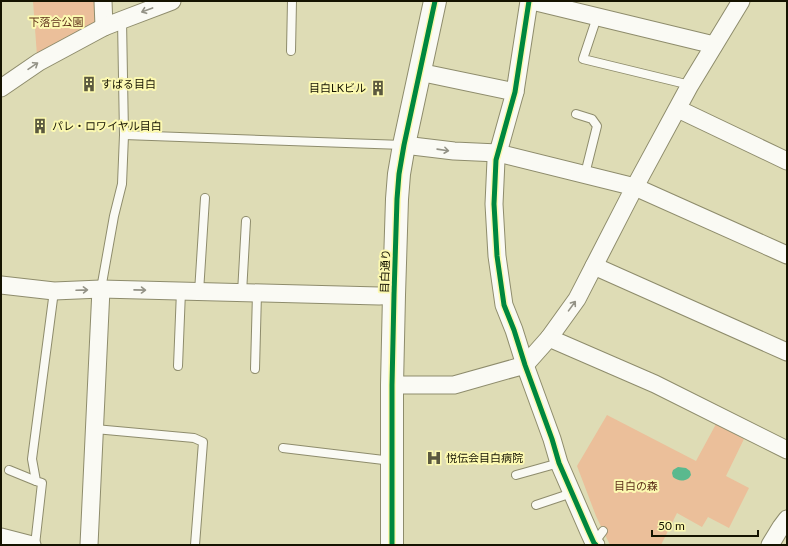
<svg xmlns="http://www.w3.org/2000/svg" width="788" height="546" font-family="Lato,'Noto Sans JP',sans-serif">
<rect width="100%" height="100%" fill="#dedcb5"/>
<g fill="#ebbf9a">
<path d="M33,1H99L100,23L37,56Z"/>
<path d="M607,415L696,461L716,424L744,439L726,476L749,488L729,528L708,517L702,527L677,513L661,545H610L596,516L577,466Z"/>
</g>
<path fill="#5ab98e" d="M678,467L686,468L690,471L691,475L689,478C683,482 678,481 673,477L672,473L673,470Z"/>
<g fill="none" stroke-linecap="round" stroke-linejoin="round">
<g stroke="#8e8c6c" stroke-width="10">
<g id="service">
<path d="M597,17L583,59L690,85"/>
<path d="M291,51L292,1"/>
<path d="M576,114L592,119L597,126L585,174"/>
<path d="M124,135L403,145"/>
<path d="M101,289L114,216L122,184L124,135L122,20"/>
<path d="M199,292L205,198"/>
<path d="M242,293L246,221"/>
<path d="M178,366L181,291"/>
<path d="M255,369L257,293"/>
<path d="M95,429L194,438L203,442L195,545"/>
<path d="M283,448L392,461"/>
<path d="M9,470L36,481"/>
<path d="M516,475L559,463"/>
<path d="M536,505L572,493"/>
<path d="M594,543L603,531"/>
<path d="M35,545L42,483L36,481L32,459L54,291"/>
</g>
</g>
<g stroke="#8e8c6c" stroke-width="19">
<g id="minor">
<path d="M103,1L104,27"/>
<path d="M529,1L515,92L496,160L494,204L497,256L504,305L514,330L525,365L552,439L559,463L589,532L594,543L596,545"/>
<path d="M532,1L714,45"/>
<path d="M419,72L515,92"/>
<path d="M1,88L39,62L104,27L122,20L172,1"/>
<path d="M678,109L787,161"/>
<path d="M404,145L454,151L498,153L635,187L787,255"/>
<path d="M594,266L787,352"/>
<path d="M1,285L54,291L101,289L379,296L394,295"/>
<path d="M549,338L577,299L631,194L690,85L741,1"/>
<path d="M392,385H454L525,365L549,338L655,384L787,450"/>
<path d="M1,537L32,545"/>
<path d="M89,545L101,289"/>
<path d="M770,545L781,527L787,519"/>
</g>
</g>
<g stroke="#8e8c6c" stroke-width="24">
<path id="primary" d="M392,545V385L394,295L397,199L399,174L404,145L435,1"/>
</g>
<use href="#service" stroke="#fafaf4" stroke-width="8"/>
<use href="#minor" stroke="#fafaf4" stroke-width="17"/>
<use href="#primary" stroke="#fafaf4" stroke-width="22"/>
<g stroke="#fcf9b1" stroke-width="8">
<g id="cycleway">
<path d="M529,1L515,92L496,160L494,204L497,256L504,305L514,330L525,365L552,439L559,463L589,532L594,543L596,545"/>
<path d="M392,545V385L394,295L397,199L399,174L404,145L435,1"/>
</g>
</g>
<use href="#cycleway" stroke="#00873e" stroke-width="5"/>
</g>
<defs><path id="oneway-shaft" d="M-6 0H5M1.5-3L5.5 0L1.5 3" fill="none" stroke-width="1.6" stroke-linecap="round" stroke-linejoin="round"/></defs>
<g stroke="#939286">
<use href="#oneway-shaft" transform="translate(147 10) rotate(160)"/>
<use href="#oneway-shaft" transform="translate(33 66) rotate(-34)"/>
<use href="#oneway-shaft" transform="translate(443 150) rotate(8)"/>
<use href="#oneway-shaft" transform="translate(82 290) rotate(-2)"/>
<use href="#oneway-shaft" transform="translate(140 290) rotate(1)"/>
<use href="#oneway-shaft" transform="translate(572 306) rotate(-54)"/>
</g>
<defs>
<g id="building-bare" transform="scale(1.2)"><path d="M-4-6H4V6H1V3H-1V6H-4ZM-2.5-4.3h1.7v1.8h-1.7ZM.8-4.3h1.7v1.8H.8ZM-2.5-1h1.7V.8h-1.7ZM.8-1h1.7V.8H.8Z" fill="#5b593f" stroke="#fcf9b1" stroke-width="2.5" paint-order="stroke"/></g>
<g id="hospital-bare" transform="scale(1.2)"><path d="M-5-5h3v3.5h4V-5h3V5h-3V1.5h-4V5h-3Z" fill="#5b593f" stroke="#fcf9b1" stroke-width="2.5" paint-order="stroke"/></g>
</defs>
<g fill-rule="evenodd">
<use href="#building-bare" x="89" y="84"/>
<use href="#building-bare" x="378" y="88"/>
<use href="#building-bare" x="40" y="126"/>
<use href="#hospital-bare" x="434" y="458"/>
</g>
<g text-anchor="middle" stroke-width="4" stroke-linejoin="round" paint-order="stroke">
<g font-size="11" fill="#5e2f19" stroke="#fcf9b1">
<text x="56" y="26">下落合公園</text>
<text x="636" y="490">目白の森</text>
</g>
<g font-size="11" fill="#151300" stroke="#fcf9b1" text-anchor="start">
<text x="101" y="88">すばる目白</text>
<text x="366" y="92" text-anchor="end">目白LKビル</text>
<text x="52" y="130">パレ・ロワイヤル目白</text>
<text x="446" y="462">悦伝会目白病院</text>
</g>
<g font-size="11" fill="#151300" stroke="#fcf9b1">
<text transform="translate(385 271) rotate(-88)" y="4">目白通り</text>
</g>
</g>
<rect width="788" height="546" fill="none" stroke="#151300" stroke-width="4"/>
<path d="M652 530v6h106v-6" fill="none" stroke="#151300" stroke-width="2"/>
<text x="658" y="530" font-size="12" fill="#151300" stroke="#fcf9b1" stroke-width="3" paint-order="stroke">50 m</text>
</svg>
